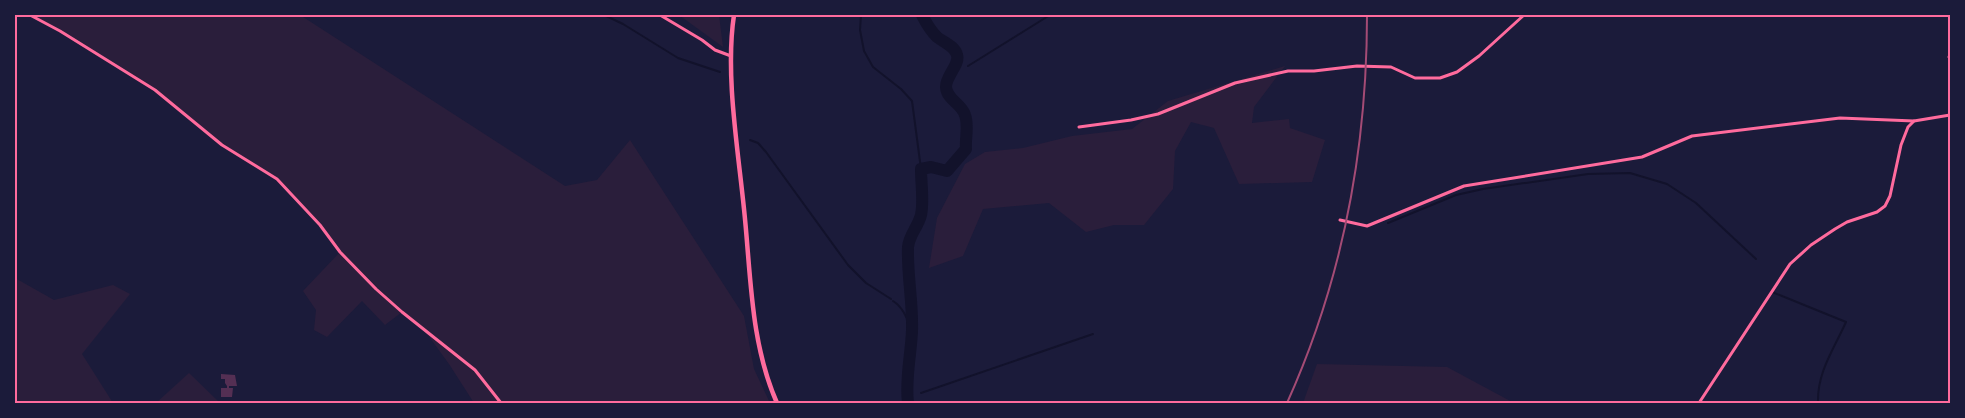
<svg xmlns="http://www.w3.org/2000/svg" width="1965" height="418" font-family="Manrope,sans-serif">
<rect width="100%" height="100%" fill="#1b1b3a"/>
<g fill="#2a1e3b">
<path d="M30,15H300L565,186L597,180L630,140L744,316L754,369L770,403H474L449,364L422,327L402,312L385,325L362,301L327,337L314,330L316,310L303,291L340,252L320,225L277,179L222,145L155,90L60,31Z"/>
<path d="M679,15H719L723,47Z"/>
<path d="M1285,66L1254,107L1252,123L1289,119L1290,128L1325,140L1312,182L1239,184L1214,128L1191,122L1175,151L1173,189L1144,225H1114L1086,232L1049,203L983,209L963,256L929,268L937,218L965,164L985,152L1023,148L1072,136L1132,129L1168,101Z"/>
<path d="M15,278L54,300L113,285L130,294L82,354L113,403H15Z"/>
<path d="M1317,364L1447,367L1514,403H1303Z"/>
<path d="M189,373L219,402L225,403H156Z"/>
</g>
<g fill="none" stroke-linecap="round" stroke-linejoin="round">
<g stroke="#12122b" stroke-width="2">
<path d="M604,15L623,24L678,58L720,72"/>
<path d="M861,15L860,30L864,51L873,67L901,89L912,101L921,169"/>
<path d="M968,66L1050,15"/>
<path d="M948,79L955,74"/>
<path d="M750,140L758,143L766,152L848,265L866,283L891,299"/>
<path d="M1388,223L1456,195L1483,189L1588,174L1630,173L1667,184L1696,203L1756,259"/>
<path d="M1772,292L1846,322C1834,349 1817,372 1818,403"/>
<path d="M893,301C904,308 907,319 912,331"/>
<path d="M921,393L1093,334"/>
</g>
<path stroke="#12122b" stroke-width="12" d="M908,403C905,379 911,355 912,331C913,302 907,275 908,247C909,235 918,227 921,215C924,201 921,184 921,169L931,167L947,171L966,149C965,138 969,126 965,115C961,103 947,100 946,87C946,75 960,65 957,55C955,46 943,42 937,37C931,31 926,23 922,15"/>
</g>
<path fill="#542f53" d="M221,374L235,375L237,386H229V388H233L232,397H221V388H227V386L225,383V379H221Z"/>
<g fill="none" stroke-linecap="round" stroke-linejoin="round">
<g stroke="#ff6b9d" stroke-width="3">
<path d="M30,15L60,31L155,90L222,145L277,179L320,225L340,252L376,289L402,312L475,370L501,403"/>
<path d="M660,15L702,40L715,50L731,56"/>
<path d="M1949,57L1950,55"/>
<path d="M1079,127L1131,120L1158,114L1235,83L1288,71H1314L1357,66L1391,67L1415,78H1440L1457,72L1479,56L1524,15"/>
<path d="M1340,220L1367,226L1464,186L1642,157L1692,136L1840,118L1914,121"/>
<path d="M1699,403L1790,264L1811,245L1835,229L1847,222L1877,212L1885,206L1890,196L1901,145L1908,127L1914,121L1950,115"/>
</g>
<path stroke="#ff6b9d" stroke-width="4.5" d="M734,15C725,74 738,149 744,209C751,274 750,342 777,403"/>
<path stroke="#a44b75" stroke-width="2" d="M1287,403C1343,279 1367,151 1367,15"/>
</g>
<rect width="1965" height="418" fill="none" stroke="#1b1b3a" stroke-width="32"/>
<rect x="16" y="16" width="1933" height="386" fill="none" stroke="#ff6b9d" stroke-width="2"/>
</svg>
